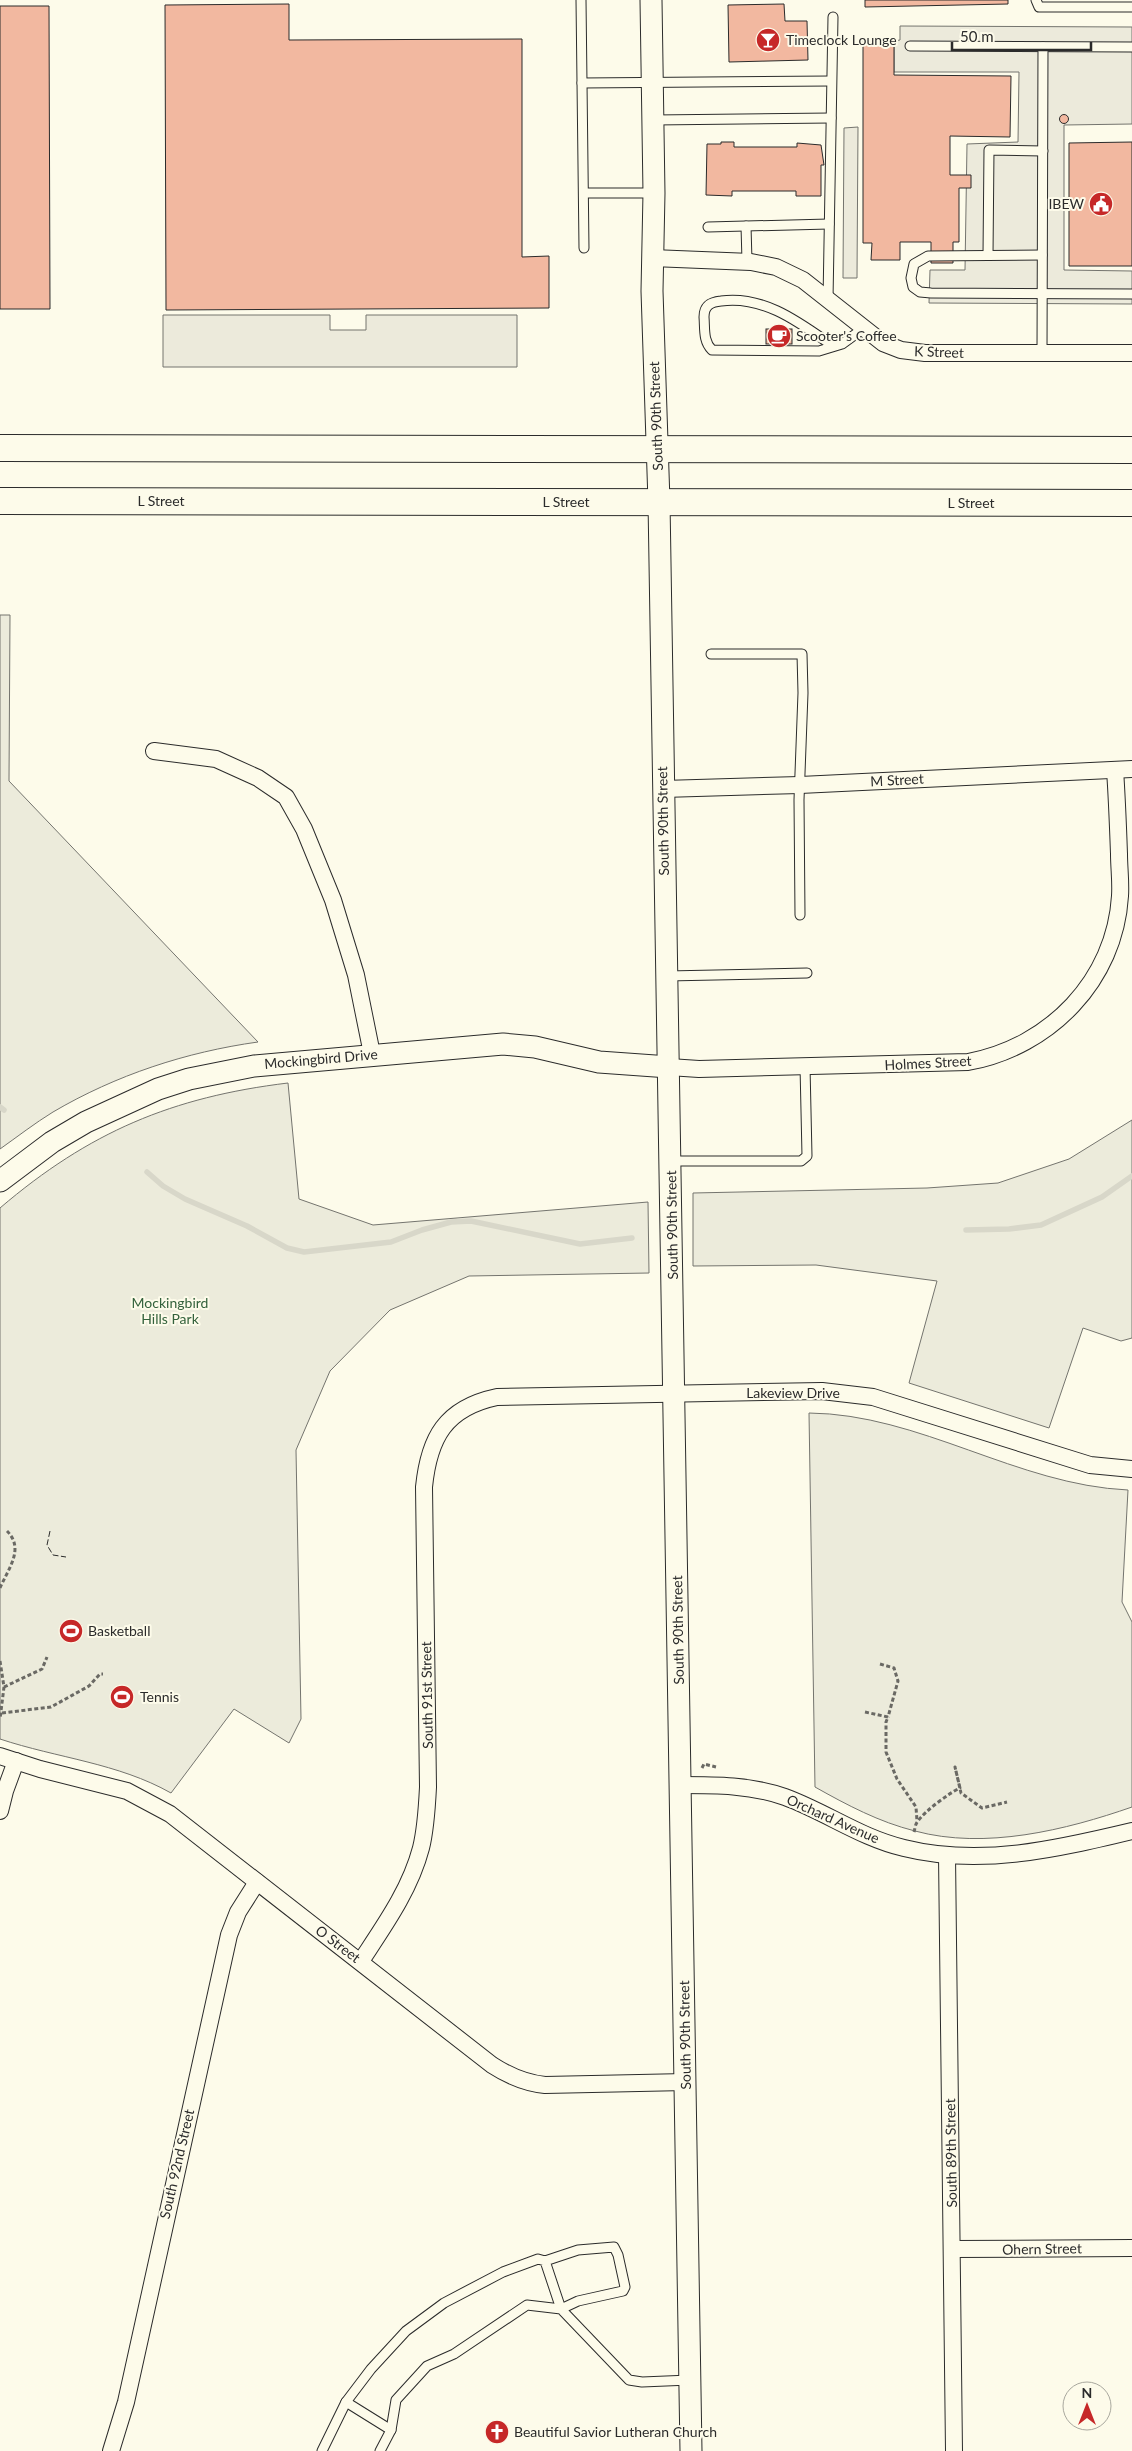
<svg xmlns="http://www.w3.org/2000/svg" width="1132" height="2451" font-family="Lato,sans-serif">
<rect width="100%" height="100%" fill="#fdfbea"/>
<g fill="#ecebdb" stroke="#74746e">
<path d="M0,615H10L9,781L258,1042C186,1052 116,1075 53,1112C35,1123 17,1137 0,1149Z"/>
<path d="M288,1083L299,1199L373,1225L648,1202L649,1273L469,1276L390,1310L330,1371L296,1450L301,1719L289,1743L234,1709L171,1793C118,1763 57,1758 0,1739V1208C89,1132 172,1097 288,1083Z"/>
<path d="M1132,1120V1338L1121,1341L1083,1328L1049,1428L909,1383L937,1281L816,1265L693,1266V1193L927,1188L998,1183L1069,1159Z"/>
<path d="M809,1413C920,1414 1017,1485 1128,1490L1122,1602L1132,1622V1807C1066,1830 985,1850 915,1831C879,1822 847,1805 815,1787Z"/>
</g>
<g fill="#eceadb" stroke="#74746e">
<path d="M900,26L1132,27V124L1064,125V270L1132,271V304L929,303L930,270H965L967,144L1018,142L1019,72H894V41L900,40Z"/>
<path d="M858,127L857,278H843L844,128Z"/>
<path d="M163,315H330V330H366V315H517V367H163Z"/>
</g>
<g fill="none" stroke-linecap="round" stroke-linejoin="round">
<g stroke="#d8d7c9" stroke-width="5.5">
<path d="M0,1107L4,1110"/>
<path d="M147,1172L163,1186L185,1199L247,1226L287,1248L304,1252L391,1242L422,1230L451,1222L471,1221L580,1244L632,1238"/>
<path d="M966,1230L1009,1229L1041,1225L1102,1197L1132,1176"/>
</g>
</g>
<g fill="#f2b8a0" stroke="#2b2b2b">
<path d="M865,0H1008V4L865,7Z"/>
<path d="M289,4V40L522,39V257L549,256V308L166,310L165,5Z"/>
<path d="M784,4L785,21H807L808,60L729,62L728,5Z"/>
<path d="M0,6H49L50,309H0Z"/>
<path d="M863,41H894V75L1011,76L1010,137L950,136V175H971V188H959V242H953V263H931V242H900V260H871L872,243H863Z"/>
<circle cx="1064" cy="119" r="4.5"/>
<path d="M721,142H734V147H797V143L821,145L824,165H821V196H796V191H732V196L706,195L707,144H721Z"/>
<path d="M1132,142V266H1069V143Z"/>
<rect x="766" y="329" width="26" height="15"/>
</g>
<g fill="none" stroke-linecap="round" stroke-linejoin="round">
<g stroke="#2b2b2b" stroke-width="11">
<g id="service">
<path d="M581,0L584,248"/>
<path d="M1036,0L1039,7H1132"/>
<path d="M910,46L1132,47"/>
<path d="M582,83L831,81"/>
<path d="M654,120L831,118"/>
<path d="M584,193H654"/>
<path d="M746,226L747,261"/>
<path d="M708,227L829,224"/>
<path d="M988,255L989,150L1043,151"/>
<path d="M1042,255L928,256L914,264L911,278L913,287L920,292L931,293L1132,294"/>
<path d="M828,300L833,17"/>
<path d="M833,346C800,323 764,295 721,301C711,302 704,305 704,317C705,329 703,341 712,350L819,351L842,344L864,328"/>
<path d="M1042,353L1043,47"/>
<path d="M711,654H802L803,693L799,800L800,915"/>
<path d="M667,976L807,973"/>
<path d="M671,1161H801L807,1156L805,1066"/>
<path d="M346,2402L391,2430"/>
<path d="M322,2451L346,2402L371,2369L406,2331L444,2303L503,2272L538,2259L545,2261L561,2309L578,2301L623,2291L625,2287L618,2255L614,2247L578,2250L545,2261"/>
<path d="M380,2451L391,2430L396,2400L427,2366L454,2354L527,2305L561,2309L629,2380L642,2382L690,2380"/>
</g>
</g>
<g stroke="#2b2b2b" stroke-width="18">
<g id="minor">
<path d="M652,258L751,262L776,267L803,280L883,343L901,350L925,353H1132"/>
<path d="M154,751L216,759L258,778L286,797L304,829L333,900L356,975L372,1054"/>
<path d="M663,789L800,785L1132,769"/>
<path d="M669,1067L699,1069L968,1062C1050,1047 1115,980 1120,896C1121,882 1119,868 1119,854C1118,826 1117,798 1115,770"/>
<path d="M0,1756L40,1769L127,1791L170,1814L492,2065C509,2076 525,2083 545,2085L686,2082"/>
<path d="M680,1785C716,1785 751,1785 785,1797C826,1812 861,1838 904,1848C980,1867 1057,1849 1132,1831"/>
<path d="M0,1811L5,1791L16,1761"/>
<path d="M947,1855L954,2451"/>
<path d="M361,1961C384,1926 410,1890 421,1848C426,1828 427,1807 428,1787L424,1487C429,1438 445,1408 497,1397L822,1391L873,1397L1090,1465L1132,1469"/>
<path d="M952,2249L1132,2248"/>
<path d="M111,2451L126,2402L229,1935L238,1912L257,1882"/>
</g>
</g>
<g stroke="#2b2b2b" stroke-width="23">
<g id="tertiary">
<path d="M651,0L654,193L652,291L659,502L691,2451"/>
<path d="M0,1181L52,1142L86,1122L158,1089L189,1079L254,1066L503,1044L535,1047L599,1062L669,1067"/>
</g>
</g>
<g stroke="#2b2b2b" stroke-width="28">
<g id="primary">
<path d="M0,448L1132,450"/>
<path d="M0,501L1132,503"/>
</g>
</g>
<g stroke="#6a6964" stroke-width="3" stroke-dasharray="4 2.5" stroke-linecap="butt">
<path d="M0,1588C8,1569 25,1549 7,1531"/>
<path d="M0,1661L4,1687L0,1719"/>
<path d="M880,1664L894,1668L898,1681L888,1717"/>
<path d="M4,1687L42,1669L47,1657"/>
<path d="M865,1712L888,1717L886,1722V1752L897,1779L916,1807L917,1821"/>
<path d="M2,1713L51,1707L89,1686L100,1674H103"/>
<path d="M702,1768L704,1764L716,1767"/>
<path d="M914,1832C915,1829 915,1824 918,1821C925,1811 949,1793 960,1788L955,1767L961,1793L982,1808L1007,1802"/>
</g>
<use href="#service" stroke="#fdfbea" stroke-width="9"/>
<use href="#minor" stroke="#fdfbea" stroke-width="16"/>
<use href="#tertiary" stroke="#fdfbea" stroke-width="21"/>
<use href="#primary" stroke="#fdfbea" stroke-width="26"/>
<path stroke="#2b2b2b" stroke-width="1" stroke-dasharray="6 2.5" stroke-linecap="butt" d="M50,1531L47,1545L53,1555L66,1557"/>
</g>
<defs>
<g id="bar-disc" transform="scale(1.25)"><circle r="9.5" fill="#c62828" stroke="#fdfbea"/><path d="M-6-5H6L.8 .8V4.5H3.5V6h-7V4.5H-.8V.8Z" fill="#fff"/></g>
<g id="civic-disc" transform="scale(1.25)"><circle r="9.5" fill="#c62828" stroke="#fdfbea"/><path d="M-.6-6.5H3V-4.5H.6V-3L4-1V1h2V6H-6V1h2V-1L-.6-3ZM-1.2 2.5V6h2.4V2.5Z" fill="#fff"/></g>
<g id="cafe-disc" transform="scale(1.25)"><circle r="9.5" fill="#c62828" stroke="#fdfbea"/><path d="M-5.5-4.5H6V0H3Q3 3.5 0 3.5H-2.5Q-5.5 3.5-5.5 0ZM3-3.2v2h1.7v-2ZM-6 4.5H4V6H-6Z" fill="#fff"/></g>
<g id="stadium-disc" transform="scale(1.25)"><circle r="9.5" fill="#c62828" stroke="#fdfbea"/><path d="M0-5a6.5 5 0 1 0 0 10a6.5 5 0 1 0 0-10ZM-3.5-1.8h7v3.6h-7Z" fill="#fff"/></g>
<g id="church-disc" transform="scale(1.25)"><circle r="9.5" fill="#c62828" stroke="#fdfbea"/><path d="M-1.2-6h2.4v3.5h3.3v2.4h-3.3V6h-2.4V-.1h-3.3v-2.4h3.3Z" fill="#fff"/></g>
</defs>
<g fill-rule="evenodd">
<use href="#bar-disc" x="768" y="40"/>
<use href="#civic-disc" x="1101" y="204"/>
<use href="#cafe-disc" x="779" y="336"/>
<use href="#stadium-disc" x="71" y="1631"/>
<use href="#stadium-disc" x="122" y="1697"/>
<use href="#church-disc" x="497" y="2432"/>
</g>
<g text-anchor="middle" stroke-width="4" stroke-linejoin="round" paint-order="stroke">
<g font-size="14" fill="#2b2b2b" stroke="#fdfbea" text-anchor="start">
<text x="786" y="45">Timeclock Lounge</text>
<text x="1084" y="209" text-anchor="end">IBEW</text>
<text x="796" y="341">Scooter's Coffee</text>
<text x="88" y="1636">Basketball</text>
<text x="140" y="1702">Tennis</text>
<text x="514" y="2437">Beautiful Savior Lutheran Church</text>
</g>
<g font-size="14" fill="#2b2b2b" stroke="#fdfbea">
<text transform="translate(939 352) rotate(2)" y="5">K Street</text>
<text transform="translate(656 416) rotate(-92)" y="5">South 90th Street</text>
<text x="161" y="506">L Street</text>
<text x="566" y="507">L Street</text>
<text x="971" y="508">L Street</text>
<text transform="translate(897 780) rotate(-3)" y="5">M Street</text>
<text transform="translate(663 821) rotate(-91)" y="5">South 90th Street</text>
<text transform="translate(321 1059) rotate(-5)" y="5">Mockingbird Drive</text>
<text transform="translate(928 1063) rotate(-3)" y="5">Holmes Street</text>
<text transform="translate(672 1225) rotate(-91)" y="5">South 90th Street</text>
<text x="793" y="1398">Lakeview Drive</text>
<text transform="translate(678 1630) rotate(-91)" y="5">South 90th Street</text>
<text transform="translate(427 1695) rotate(-91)" y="5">South 91st Street</text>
<text transform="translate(833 1819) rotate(24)" y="5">Orchard Avenue</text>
<text transform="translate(338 1944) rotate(37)" y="5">O Street</text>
<text transform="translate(685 2035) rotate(-91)" y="5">South 90th Street</text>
<text transform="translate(951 2153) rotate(-91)" y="5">South 89th Street</text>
<text transform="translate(177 2164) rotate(-77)" y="5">South 92nd Street</text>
<text transform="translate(1042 2249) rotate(-1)" y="5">Ohern Street</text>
</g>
<g font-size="14" fill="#34623c" stroke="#fdfbea">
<text x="170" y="1308">Mockingbird<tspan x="170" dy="16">Hills Park</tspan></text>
</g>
</g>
<g transform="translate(1087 2406)"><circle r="24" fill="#fdfbea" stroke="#a9a89e"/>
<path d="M0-4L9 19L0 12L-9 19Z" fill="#c62828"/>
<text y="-8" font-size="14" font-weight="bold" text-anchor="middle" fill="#2b2b2b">N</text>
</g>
<path d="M952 42v8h139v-8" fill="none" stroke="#2b2b2b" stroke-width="2.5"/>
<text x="960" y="42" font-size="15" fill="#2b2b2b" stroke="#fdfbea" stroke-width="4" paint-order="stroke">50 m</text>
</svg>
